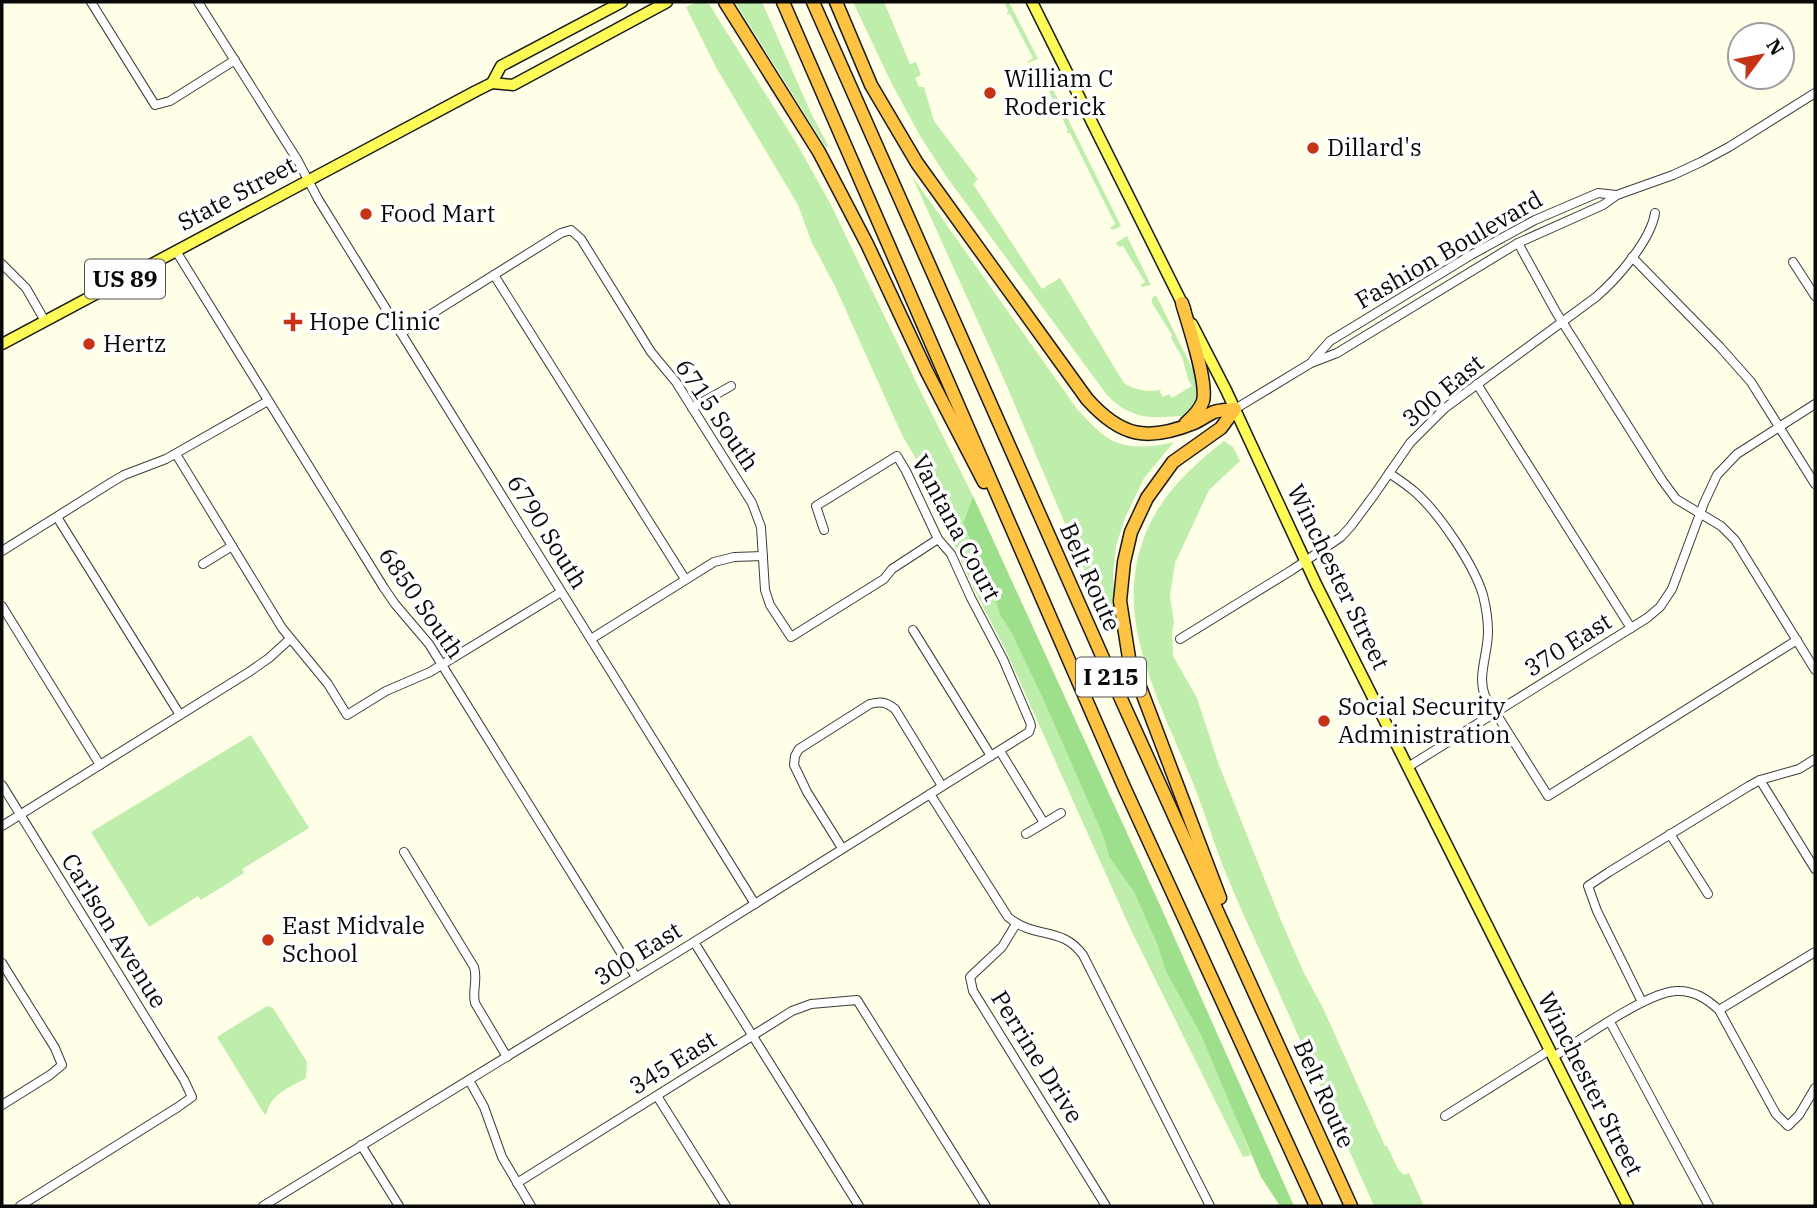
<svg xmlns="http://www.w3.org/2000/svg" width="1817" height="1208" font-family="'IBM Plex Serif',serif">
<rect width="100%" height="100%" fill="#feffe6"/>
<g fill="#bfedac">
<path d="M697,2L709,4L797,144L830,203L920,390L973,496L963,523L992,588L1000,615L1011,632L1043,699L1104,838L1109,857L1134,892L1157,944L1166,972L1201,1035L1221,1080L1251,1155L1243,1157L1130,928L1007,653L973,587L915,457L902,435L835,286L812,243L798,205L717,69L686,7Z"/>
<path d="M735,2H762L811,113L829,147L825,146Z"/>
<path d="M853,2H884L910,64L916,62L921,75L915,78L919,87H924L934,121L978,179L973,184L1042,289L1060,278L1124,383C1133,389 1152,394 1161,389L1160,392L1163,397L1169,394L1172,398L1192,386L1188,379L1182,357L1171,338L1172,335L1152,303V298L1156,295L1196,376L1199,392L1197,396L1199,398L1186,417C1179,415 1172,417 1164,417C1141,419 1123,412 1107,395L946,176L920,136L890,80Z"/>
<path d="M1004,2H1009L1038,59L1028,63L1027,62L1033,58L1010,14H1007L1008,10Z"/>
<path d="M1046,75L1121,226L1113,230L1110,228L1115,224L1070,133H1066L1068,130L1043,79L1036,81Z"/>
<path d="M912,176L1077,409C1086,418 1095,429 1105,436C1124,450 1152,448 1174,442L1144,478L1125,518L1116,546L1113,575L1117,628L1107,623L1003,377Z"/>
<path d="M1127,236L1151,285L1142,287L1141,285L1145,282L1123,246L1119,247L1116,243Z"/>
<path d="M1224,441L1233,447L1240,461L1209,490L1175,563L1170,596L1174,622L1172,632L1173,656L1197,698L1219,765L1280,918L1304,973L1323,1008L1385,1146H1387L1398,1169L1404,1175L1409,1173L1424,1206H1374C1343,1137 1312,1067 1281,997C1261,952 1239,907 1221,861C1213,840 1206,817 1198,796C1174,732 1129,654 1134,584C1139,519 1175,479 1224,441Z"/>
<path d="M251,735L309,828L242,869L244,873L201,900L198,896L149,927L91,832Z"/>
<path d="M267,1006L273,1008L307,1062L306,1078C291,1087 270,1094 267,1113L265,1115L217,1037Z"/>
</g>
<path fill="#9ddf8a" d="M973,496L1159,903L1294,1206H1280L1261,1177L1201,1035L1166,972L1157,944L1134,892L1109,857L1104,838L1043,699L1011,632L1000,615L992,588L963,523Z"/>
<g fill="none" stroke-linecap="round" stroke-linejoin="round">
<g stroke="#3c3c3c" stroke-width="10">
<g id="minor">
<path d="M91,2L155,105L170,101L235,60"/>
<path d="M198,2L298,161L318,199L357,262L755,904"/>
<path d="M1518,243L1556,312L1662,480L1676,499L1721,526L1735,540L1815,670"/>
<path d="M176,251L384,588L395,604L429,644L636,977"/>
<path d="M1632,257L1720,347L1751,382L1815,484"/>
<path d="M1793,262L1815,296"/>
<path d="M2,264L26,288L45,321"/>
<path d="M494,275L685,579"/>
<path d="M401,333L561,233L571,230L581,239L651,352L676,382L752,503L761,527L765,590L770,605L791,637L884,579L892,569L938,539"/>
<path d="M1313,360L1330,341L1471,255L1535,220L1598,193L1616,195"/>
<path d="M1477,384L1631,628"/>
<path d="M692,408L731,386"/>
<path d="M1235,409L1311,363L1337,353L1518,243L1603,205L1617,195L1673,175L1701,162L1729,147L1815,93"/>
<path d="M176,454L282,628L328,684L347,715L386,691L430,672L561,592"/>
<path d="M1389,473C1398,479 1407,485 1415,492C1439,513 1474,565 1483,595C1486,607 1488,620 1488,632C1488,654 1477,676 1485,696L1548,796L1797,640"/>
<path d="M57,517L180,715"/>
<path d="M2,551L112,482L124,475L166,459L268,401"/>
<path d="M203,564L232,546"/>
<path d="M2,606L100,765"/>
<path d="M913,630L991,756"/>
<path d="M591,639L714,562L734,557L763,556"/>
<path d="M1180,639L1292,570L1341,537L1351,526L1374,495L1410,443L1445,408L1596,297C1617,279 1651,240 1655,213"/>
<path d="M1000,751L1044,823"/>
<path d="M1408,767L1647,618L1660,607L1672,589L1704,503L1717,475L1737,454L1815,404"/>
<path d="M1760,780L1815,869"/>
<path d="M2,785L184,1080L192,1097L178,1107L20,1206"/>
<path d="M930,794L1008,917C1035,940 1061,925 1083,955L1210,1206"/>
<path d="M2,826L249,672L269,658L290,639"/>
<path d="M1026,834L1061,813"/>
<path d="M1670,834L1708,894"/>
<path d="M842,848L807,792L794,765L795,756L799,749L870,704C881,701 886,702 895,709L942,786"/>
<path d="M404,852L474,967C478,979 472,991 475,1003L507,1057"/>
<path d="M1016,924L1002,947L970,977L973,991L1106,1206"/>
<path d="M694,942L859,1206"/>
<path d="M2,963L55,1048L62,1065L50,1075L2,1105"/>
<path d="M1642,1002L1597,911L1588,886L1609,872L1749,786L1760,780L1799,769L1815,759"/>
<path d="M1719,1010L1815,952"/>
<path d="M1610,1022L1709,1206"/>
<path d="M1553,1057C1581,1040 1647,992 1676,991C1694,990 1707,999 1719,1010L1776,1114L1788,1126L1799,1115L1815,1088"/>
<path d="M469,1080L484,1107L502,1157L531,1206"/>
<path d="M657,1096L726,1206"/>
<path d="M1445,1116L1550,1050"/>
<path d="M361,1145L399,1206"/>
<path d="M517,1183L792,1011L811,1004L857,1000L986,1206"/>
<path d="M263,1206L694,942L1029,732L1031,726L1030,722L1003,659L971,598L951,554L938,539L906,471L897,456L816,506L824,530"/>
</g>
</g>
<g stroke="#1a1a1a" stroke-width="13">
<g id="major">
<path d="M1032,2L1185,309"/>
<path d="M492,83L501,66L622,2"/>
<path d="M1192,324L1226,390L1316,584L1628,1206"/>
<path d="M2,344L476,91L492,83L513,85L667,2"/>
</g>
</g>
<g stroke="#1a1a1a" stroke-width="15">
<g id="highway">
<path d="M725,2L819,152L867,244L927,372L984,482"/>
<path d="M783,2L1124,787L1316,1206"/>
<path d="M813,2L1122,701L1351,1206"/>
<path d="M836,2L871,85L917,163L1087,399C1121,437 1147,442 1194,423C1201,420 1207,415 1214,412C1220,410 1228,410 1235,409"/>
<path d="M1182,303C1188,324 1208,382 1203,401C1200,410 1194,416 1186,423"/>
<path d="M1220,898L1129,658L1120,601L1124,562L1131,532L1147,498L1173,462L1221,428L1235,409"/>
</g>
</g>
<use href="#minor" stroke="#fff" stroke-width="8"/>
<use href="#major" stroke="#fffb56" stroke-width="10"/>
<use href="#highway" stroke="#ffc344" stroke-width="12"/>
</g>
<g fill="#c63415" stroke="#fff" stroke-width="2.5">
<circle cx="990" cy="93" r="7"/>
<circle cx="1313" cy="148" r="7"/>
<circle cx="366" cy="214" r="7"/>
<path d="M289.5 311.5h7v7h7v7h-7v7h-7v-7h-7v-7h7z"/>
<circle cx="89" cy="344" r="7"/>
<circle cx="1324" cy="721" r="7"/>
<circle cx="268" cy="940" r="7"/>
</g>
<g text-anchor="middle" stroke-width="7" stroke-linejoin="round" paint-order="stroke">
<g fill="#fff" stroke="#535353" stroke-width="2">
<rect x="85" y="259.5" width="80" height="39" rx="5"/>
<rect x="1076" y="657.5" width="70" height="39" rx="5"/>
</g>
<g font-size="23" font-weight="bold" fill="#090909">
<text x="125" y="287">US 89</text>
<text x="1111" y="685">I 215</text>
</g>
<g font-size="24" fill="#090909" stroke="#fff" text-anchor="start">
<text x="1004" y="87">William C<tspan x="1004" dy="28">Roderick</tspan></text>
<text x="1327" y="156">Dillard's</text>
<text x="380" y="222">Food Mart</text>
<text x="309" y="330">Hope Clinic</text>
<text x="103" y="352">Hertz</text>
<text x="1338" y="715">Social Security<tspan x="1338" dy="28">Administration</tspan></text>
<text x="282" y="934">East Midvale<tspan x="282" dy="28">School</tspan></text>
</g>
<g font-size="24" fill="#090909" stroke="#fff">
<text transform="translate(237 194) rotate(-28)" y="8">State Street</text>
<text transform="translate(1449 250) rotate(-30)" y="8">Fashion Boulevard</text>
<text transform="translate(1443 391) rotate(-40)" y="8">300 East</text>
<text transform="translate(717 415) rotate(56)" y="8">6715 South</text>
<text transform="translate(956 528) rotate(62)" y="8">Vantana Court</text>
<text transform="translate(547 532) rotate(58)" y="8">6790 South</text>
<text transform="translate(1090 577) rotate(66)" y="8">Belt Route</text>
<text transform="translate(1338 577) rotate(64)" y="8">Winchester Street</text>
<text transform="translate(421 603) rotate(55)" y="8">6850 South</text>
<text transform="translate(1568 645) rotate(-32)" y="8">370 East</text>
<text transform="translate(114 931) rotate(58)" y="8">Carlson Avenue</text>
<text transform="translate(638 954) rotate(-32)" y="8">300 East</text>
<text transform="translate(1037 1057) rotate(58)" y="8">Perrine Drive</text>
<text transform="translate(673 1063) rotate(-32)" y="8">345 East</text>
<text transform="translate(1590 1084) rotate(63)" y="8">Winchester Street</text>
<text transform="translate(1324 1094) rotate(66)" y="8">Belt Route</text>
</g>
</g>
<rect width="1817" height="1208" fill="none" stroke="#090909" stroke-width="7"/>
<g transform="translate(1761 56) rotate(58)"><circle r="33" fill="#ffffff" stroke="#9d9d9d" stroke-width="2"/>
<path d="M0-5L12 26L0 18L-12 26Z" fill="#c63415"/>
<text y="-10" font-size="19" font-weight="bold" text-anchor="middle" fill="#090909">N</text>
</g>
</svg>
